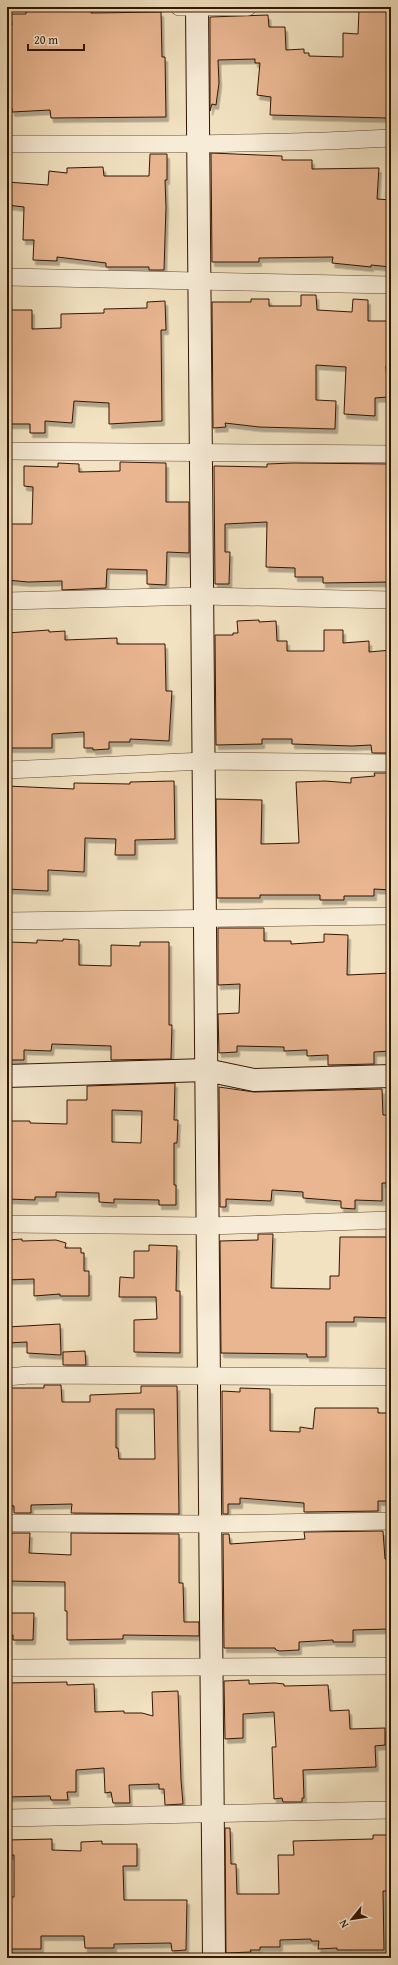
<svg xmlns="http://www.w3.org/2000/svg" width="398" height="1965" font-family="'Gentium Book Plus',serif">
<defs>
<filter id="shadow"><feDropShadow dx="2.5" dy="4.5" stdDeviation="0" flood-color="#0004"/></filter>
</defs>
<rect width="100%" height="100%" fill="#f2e2c1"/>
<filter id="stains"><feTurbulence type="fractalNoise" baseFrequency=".005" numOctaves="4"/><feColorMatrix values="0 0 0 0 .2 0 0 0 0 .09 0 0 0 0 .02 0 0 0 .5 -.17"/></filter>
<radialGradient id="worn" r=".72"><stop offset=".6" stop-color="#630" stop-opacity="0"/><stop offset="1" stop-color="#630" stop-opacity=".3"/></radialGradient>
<g fill="#e9b691" stroke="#321502" fill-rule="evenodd" filter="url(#shadow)">
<path d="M66,7H91V13L161,12L162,57H165L166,117L51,118L50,110L12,112V108H7V25H12L11,14H26V11H66Z"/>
<path d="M359,10L391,11V84L390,109L387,108V118L270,115L271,97L257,95L260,63H255V59L218,60L219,83L216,105L212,104L210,111V17L268,15L269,27H285L286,50L304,49V53H309V56L343,57V33L358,34Z"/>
<path d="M211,153L282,156V160H312V169L379,168L377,199L391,200V267L371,265V267L332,263L333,257L259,258V262H212Z"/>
<path d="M150,154H167V180H165L166,207L164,270H149V267H106V263L57,257V261L33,260L34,240H23L24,207L7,205V182L48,185L49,171L67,173V168L103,167L104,176H149Z"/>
<path d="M301,295H316L317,310L352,312L353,299L368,300V321H391V366H386L388,397L375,398V416L344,414L346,367L316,365V400L336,401L335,429L259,427L225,423L226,427L213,428L212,302H251V299H269V306H301Z"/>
<path d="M165,301L166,330H161L162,421L109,424V403L74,401L72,423L45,421V433H30V424H7V310H32V329L61,328V314L104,313V309L147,308V302Z"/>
<path d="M120,462L166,463V502H189V553L167,552L166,585L147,584V570L107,569L106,588L62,590V581L28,582L7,580V524H32L33,487L24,486V466L58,467V463L79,464V472L120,471Z"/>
<path d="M293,463L391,464V582L323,583V577H295V568L266,567L267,522L225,524V552H230L229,584H215L214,466L267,467V464Z"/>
<path d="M259,620V622L276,621L277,641H287V651H324V630H343V643L369,641V652L391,650V753H372L371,745L352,746L292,744V739H262V744L216,745L215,635H233V633H238L237,621Z"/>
<path d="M49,630V632L65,631V640L117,638V644H165L166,691H172L169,741L130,739V742H109V749L93,750V748H84V732L52,734V748H7V633Z"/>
<path d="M374,773H391V890L374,889V896H344V900H320V895H260V898H217L216,799L262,800L261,844L299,843L296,782L325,781L351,783V778L375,776Z"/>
<path d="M174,781L175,839L135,840V855H115L116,839L85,838L84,872L48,870V891L7,889V786L74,789V783L130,784V782Z"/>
<path d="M218,928H264V941H291V944L324,942V934L348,935L347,975L391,973V1051L374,1052V1064L328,1065V1055L307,1056V1050L284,1051V1047L237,1046V1052L219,1053L218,1014L239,1013L240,984L218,985Z"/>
<path d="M63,939L79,940V965L111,966V945L140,946V942H169V1025H172L171,1059L111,1060V1046L52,1044L51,1051L24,1050V1060H7V959L9,960V942L37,943V940L63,941Z"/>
<path d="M175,1083L174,1120H178L177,1143H174V1185H176V1205H159V1200L114,1199V1203L99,1202V1193L56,1192V1197H35V1200L7,1199V1121H30V1123L67,1124V1100H87V1086ZM112,1110L142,1111L141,1143L112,1142Z"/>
<path d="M219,1087L254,1092L382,1089L383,1115H391V1183H382V1201L355,1200V1209L341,1208V1201L303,1198V1192L272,1190L271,1201L226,1199V1207H220Z"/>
<path d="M258,1234H273L271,1288L330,1289V1276H339L340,1237H391V1318L354,1317V1322H326V1357H307V1354L221,1353L220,1241L258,1240Z"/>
<path d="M22,1239V1241L56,1240L66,1243L65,1248H81V1253H84V1271H89V1296H60V1294L34,1296V1279L7,1280V1240Z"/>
<path d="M149,1245L177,1246L176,1291H180V1353L134,1352V1320L157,1319L156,1297H119L120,1277L134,1278V1251H149Z"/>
<path d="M60,1324L61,1355L27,1353V1342L7,1343V1327Z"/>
<path d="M85,1351L86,1365H63V1352Z"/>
<path d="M44,1385H61L62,1402H90V1395L141,1393V1386H177L179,1514L71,1513L72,1504L31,1505V1513H14V1506L7,1505L8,1388H44ZM116,1409H154L155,1459H119L118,1448H116Z"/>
<path d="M240,1388L270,1389V1431L300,1432V1427L313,1429L315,1408H378V1413H391V1501H378V1511L304,1512V1503L240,1498V1504H228V1514H223L222,1391L240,1392Z"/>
<path d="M383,1531L385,1559H391V1583H387L388,1629L353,1630V1642H333V1640L299,1642V1650L280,1651L276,1650L275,1648H224L223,1534H229L230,1544L305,1539L304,1532Z"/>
<path d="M14,1533H30L29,1553L71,1555V1533L179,1534V1583H183L184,1622H199V1636L123,1635V1639L67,1640V1611H65V1582L7,1581V1534Z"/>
<path d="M7,1613H34L33,1640H13V1635H7Z"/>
<path d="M249,1680V1684L275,1683L284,1684V1686L328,1685L330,1711L349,1710L350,1729L385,1728V1745L375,1746L376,1767L303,1770L304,1798H302V1802H283L282,1798L274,1799L272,1747H276L274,1712L243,1714V1738L225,1739L224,1681Z"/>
<path d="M67,1682V1685L94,1684L95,1712L124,1711V1713H142L153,1716L152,1692L178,1691L181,1780L183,1804L165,1805L164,1789H159V1784L129,1785L130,1803H113L111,1792L105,1793L104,1768L76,1770V1792H67L68,1800H51L50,1796L7,1797V1683Z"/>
<path d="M225,1828H230L231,1864H236L237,1894H279L278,1855H294L293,1841L373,1839V1835H390L391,1891H383L384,1950H337V1948L318,1949L319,1941H311V1939L280,1940V1947H260V1950H250L251,1952L226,1953Z"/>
<path d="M52,1839V1850L81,1851V1842L102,1841V1844H137V1866H123L124,1900H187L186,1950L172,1951L171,1943L114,1944V1948H85L84,1936H41V1949H7V1897H14V1855H7V1840Z"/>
</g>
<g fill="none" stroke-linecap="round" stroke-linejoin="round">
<g stroke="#624832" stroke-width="18">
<g id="street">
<path d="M179,7H248"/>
<path d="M7,144C135,144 263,145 391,138"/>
<path d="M7,277L391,285"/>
<path d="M7,451L391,454"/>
<path d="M7,601L202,596L391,600"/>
<path d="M7,770L204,761L391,763"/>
<path d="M7,921L391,916"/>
<path d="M7,1224L208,1226L391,1220"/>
<path d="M7,1377L29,1375L391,1377"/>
<path d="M7,1523L210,1524L391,1521"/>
<path d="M7,1668L391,1666"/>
<path d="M7,1818L391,1810"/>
</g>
</g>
<g stroke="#321502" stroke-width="24">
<g id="secondary">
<path d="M197,7L214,1958"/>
<path d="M7,1076L206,1070L254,1080L391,1076"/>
</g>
</g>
<use href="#street" stroke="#f7ecd7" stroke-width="17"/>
<use href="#secondary" stroke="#f7ecd7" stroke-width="22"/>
</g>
<rect width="398" height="1965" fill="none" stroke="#f2e2c1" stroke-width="24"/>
<rect x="8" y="8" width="382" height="1949" fill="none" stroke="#321502" stroke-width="2"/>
<rect x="12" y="12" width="374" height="1941" fill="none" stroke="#321502"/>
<g transform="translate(352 1919) rotate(240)" stroke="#f7ecd7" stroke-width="3" paint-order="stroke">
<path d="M0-3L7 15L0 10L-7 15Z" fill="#321502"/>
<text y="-6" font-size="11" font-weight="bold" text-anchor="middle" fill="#321502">N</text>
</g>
<path d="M28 44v6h56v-6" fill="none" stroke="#321502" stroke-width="2"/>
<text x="34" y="44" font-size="12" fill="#321502" stroke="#f7ecd7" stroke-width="3" paint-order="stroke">20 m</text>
<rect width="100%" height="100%" filter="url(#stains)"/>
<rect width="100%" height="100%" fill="url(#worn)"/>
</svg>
